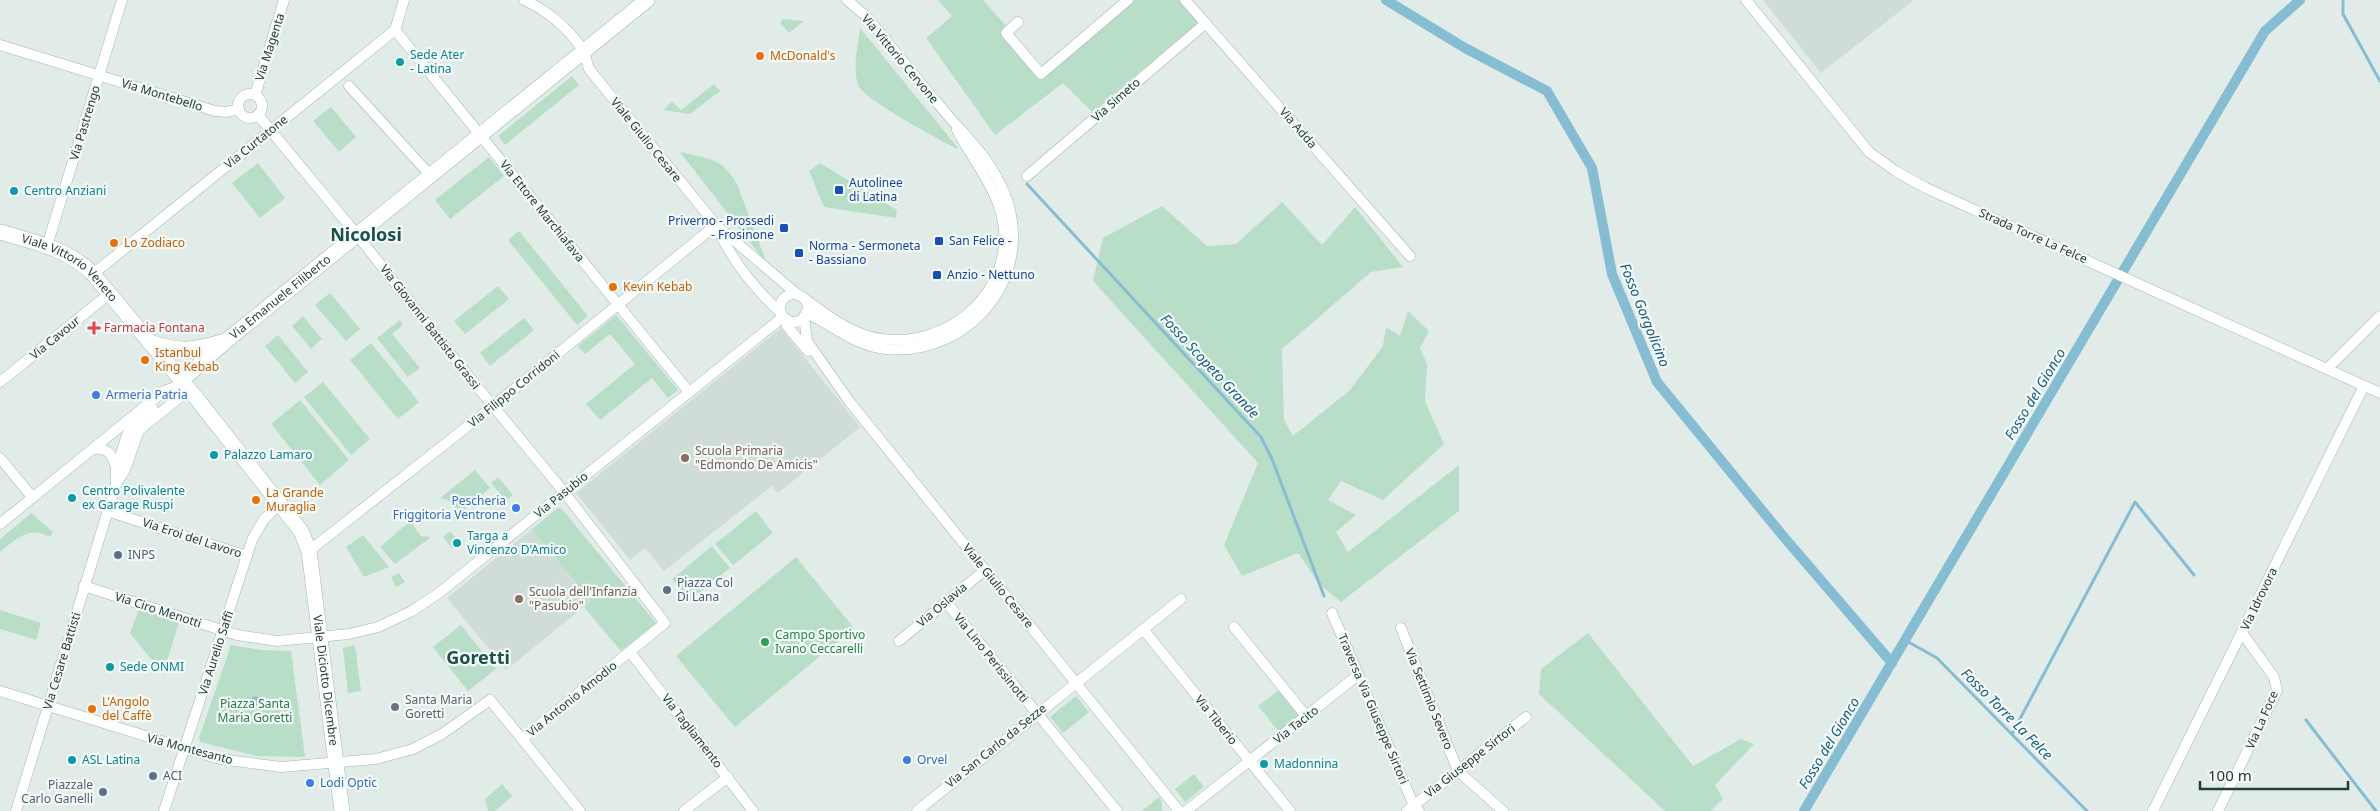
<svg xmlns="http://www.w3.org/2000/svg" width="2380" height="811" font-family="'Noto Sans',sans-serif">
<rect width="100%" height="100%" fill="#e1ece9"/>
<g fill="#cfdcd8">
<path d="M1763,0H1914L1821,73Z"/>
<path d="M781,328L860,427L778,493L772,486L664,571L645,548L630,560L576,493Z"/>
<path d="M532,529L591,601L506,670L447,598Z"/>
</g>
<g fill="#b9dec8">
<path d="M938,0H983L1008,28L1001,35L1042,80L1133,0H1182L1200,21L1092,112L1063,83L995,135L926,38L952,16Z"/>
<path d="M783,19L804,21L789,33L780,23Z"/>
<path d="M860,28L958,148L957,149C939,139 864,100 858,85C852,67 858,46 860,28Z"/>
<path d="M572,76L579,85L505,145L498,136Z"/>
<path d="M714,84L720,91L690,114L663,110L672,102L681,110Z"/>
<path d="M331,107L356,137L339,152L313,121Z"/>
<path d="M680,152C707,158 723,158 737,184L767,264Z"/>
<path d="M489,157L504,176L450,219L435,200Z"/>
<path d="M258,163L285,198L260,218L232,183Z"/>
<path d="M820,163L897,210L896,218L824,207L809,171Z"/>
<path d="M1282,202L1322,245L1355,207L1403,267L1371,272L1282,349L1284,420L1293,436L1350,390L1383,346L1386,327L1400,336L1408,311L1429,331L1420,348L1427,364L1425,401L1444,444L1383,500L1341,481L1328,500L1356,515L1336,532L1348,552L1459,465V511L1341,602L1319,584L1298,553L1242,576L1224,545L1258,463L1093,281L1103,238L1162,206L1207,246L1236,244Z"/>
<path d="M519,231L588,316L577,325L508,240Z"/>
<path d="M498,286L509,299L465,334L454,321Z"/>
<path d="M330,293L360,329L346,341L315,305Z"/>
<path d="M616,315L678,390L668,398L652,378L600,420L586,404L635,364L610,334L585,354L578,346Z"/>
<path d="M303,316L322,339L311,349L292,326Z"/>
<path d="M524,318L534,330L490,366L480,353Z"/>
<path d="M400,320L403,325L392,334L420,368L408,377L377,338Z"/>
<path d="M278,335L308,372L295,383L265,346Z"/>
<path d="M371,343L419,402L398,419L350,360Z"/>
<path d="M323,382L370,439L351,455L304,397Z"/>
<path d="M300,400L349,460L320,485L271,424Z"/>
<path d="M475,470L490,488L454,518L455,509L448,500L440,498Z"/>
<path d="M498,477L513,495L506,501L491,483Z"/>
<path d="M558,508H561L656,623L621,651L584,607L591,601L532,529Z"/>
<path d="M756,511L773,533L733,565L715,544Z"/>
<path d="M31,513L53,532L50,537C29,525 16,539 0,552V539Z"/>
<path d="M414,518V527L421,536L431,537L395,564L380,547Z"/>
<path d="M450,531L460,543L453,549L443,537Z"/>
<path d="M363,535L389,567L364,577L346,547Z"/>
<path d="M712,546L730,568L689,601L672,579Z"/>
<path d="M796,557L854,628L735,727L676,656Z"/>
<path d="M399,573L405,582L396,587L391,577Z"/>
<path d="M139,609L179,622L163,674L130,633Z"/>
<path d="M0,610L41,623L36,640L0,629Z"/>
<path d="M461,625L496,669L468,691L433,647Z"/>
<path d="M1588,633L1693,766L1741,739L1754,744L1715,785L1723,799L1711,811H1665L1539,694L1541,669Z"/>
<path d="M231,645L262,650L291,651L305,757L257,756L200,742L199,738Z"/>
<path d="M355,645L361,691L348,693L343,648Z"/>
<path d="M1280,689L1301,716L1280,733L1258,706Z"/>
<path d="M1076,696L1089,712L1063,733L1050,717Z"/>
<path d="M1194,774L1204,787L1185,802L1175,789Z"/>
<path d="M502,784L512,796L495,811H488L485,799Z"/>
<path d="M1159,797L1162,802V811H1142Z"/>
</g>
<circle fill="#87bdd3" cx="255" cy="702" r="5.5"/>
<g fill="none" stroke-linecap="round" stroke-linejoin="round">
<g stroke="#87bdd3" stroke-width="3">
<path d="M2343,0V14L2380,81"/>
<path d="M1027,184L1261,437L1272,459L1324,596"/>
<path d="M1905,640L1937,658L2087,811"/>
<path d="M2306,720L2376,811"/>
<path d="M2012,734L2135,502L2194,575"/>
</g>
<g stroke="#87bdd3" stroke-width="10">
<path d="M1386,0L1465,48L1547,91L1592,168L1612,274L1657,382L1783,536L1892,663"/>
<path d="M1804,811L2265,31L2300,0"/>
</g>
<g stroke="#a4b4b1" stroke-width="11">
<g id="street">
<path d="M524,0C547,10 569,29 583,50C586,56 587,63 589,69L716,225C730,258 755,289 781,313"/>
<path d="M1185,0L1410,256"/>
<path d="M1746,0L1869,152L1897,172L1926,188L2380,393"/>
<path d="M1018,22L1006,33L1041,74L1128,0"/>
<path d="M395,30L689,392"/>
<path d="M0,45L215,111L227,112L239,109"/>
<path d="M349,86L431,176"/>
<circle cx="250" cy="106" r="12"/>
<path d="M255,95L284,0"/>
<path d="M1027,176L1206,23"/>
<path d="M716,225L798,295"/>
<path d="M47,246L122,0"/>
<path d="M93,274L395,30L404,0"/>
<circle cx="794" cy="308" r="14"/>
<path d="M802,297C822,311 844,329 868,336C936,355 1010,302 1004,229C1001,192 973,161 957,130"/>
<path d="M806,313C833,325 853,345 885,349C971,357 1038,274 1004,192C990,160 974,145 951,119C922,86 895,51 867,17L847,0"/>
<path d="M804,316L807,341L849,401L1179,811"/>
<path d="M786,319L787,326L808,351"/>
<path d="M2327,369L2380,316"/>
<path d="M0,382L109,294"/>
<path d="M93,449C108,447 113,455 116,468"/>
<path d="M0,458L33,498"/>
<path d="M116,484V469L128,432L153,409"/>
<path d="M107,511L247,556"/>
<path d="M0,524L164,391L175,387L181,381"/>
<path d="M309,551L492,407L716,225"/>
<path d="M84,586L237,635L277,641L349,634L378,627L412,611L439,593L783,317"/>
<path d="M946,602L1117,811"/>
<path d="M1332,613L1414,806L1419,811"/>
<path d="M1234,627L1306,716"/>
<path d="M1401,628L1458,771L1503,811"/>
<path d="M1143,629L1290,811"/>
<path d="M899,641L985,570"/>
<path d="M630,652L753,811"/>
<path d="M0,691L220,759L281,767L376,759L413,749L442,734L490,700L522,739L665,623L564,492L465,372L358,236L258,115"/>
<path d="M522,739L580,811"/>
<path d="M16,811L116,484L125,470L139,430L189,390"/>
<path d="M164,811L252,540L264,519L280,504"/>
<path d="M684,811L728,777"/>
<path d="M917,811L1181,599"/>
<path d="M1186,811L1358,675"/>
<path d="M1407,811L1526,717"/>
<path d="M2153,811L2364,386"/>
<path d="M2218,811L2277,690L2274,677L2242,633"/>
</g>
</g>
<g stroke="#9fb8b3" stroke-width="16">
<g id="secondary">
<path id="s1" d="M0,232C34,242 67,248 93,274L197,399L301,531L309,551L342,811"/>
<path d="M149,342C180,352 191,351 222,342"/>
<path id="s2" d="M181,381L226,341L647,0"/>
</g>
</g>
<use href="#street" stroke="#fff" stroke-width="10"/>
<use href="#secondary" stroke="#fff" stroke-width="15"/>
</g>
<g fill="#e8710a" stroke="#f2f9f6" stroke-width="2">
<circle cx="760" cy="56" r="5"/>
<circle cx="114" cy="243" r="5"/>
<circle cx="613" cy="287" r="5"/>
<circle cx="145" cy="360" r="5"/>
<circle cx="256" cy="500" r="5"/>
<circle cx="92" cy="709" r="5"/>
</g>
<g fill="#0f9aa8" stroke="#f2f9f6" stroke-width="2">
<circle cx="400" cy="62" r="5"/>
<circle cx="14" cy="191" r="5"/>
<circle cx="214" cy="455" r="5"/>
<circle cx="72" cy="498" r="5"/>
<circle cx="457" cy="543" r="5"/>
<circle cx="110" cy="667" r="5"/>
<circle cx="72" cy="760" r="5"/>
<circle cx="1264" cy="764" r="5"/>
</g>
<g fill="#1a4fb4" stroke="#f2f9f6" stroke-width="2">
<rect x="834" y="185" width="10" height="10" rx="2.5"/>
<rect x="779" y="223" width="10" height="10" rx="2.5"/>
<rect x="934" y="236" width="10" height="10" rx="2.5"/>
<rect x="794" y="248" width="10" height="10" rx="2.5"/>
<rect x="932" y="270" width="10" height="10" rx="2.5"/>
</g>
<path fill="#e0444e" stroke="#f2f9f6" stroke-width="2" d="M91.5 320.5h5v5h5v5h-5v5h-5v-5h-5v-5h5z"/>
<g fill="#3f7fe0" stroke="#f2f9f6" stroke-width="2">
<circle cx="96" cy="395" r="5"/>
<circle cx="516" cy="508" r="5"/>
<circle cx="907" cy="760" r="5"/>
<circle cx="310" cy="783" r="5"/>
</g>
<g fill="#8d6e63" stroke="#f2f9f6" stroke-width="2">
<circle cx="685" cy="458" r="5"/>
<circle cx="519" cy="599" r="5"/>
</g>
<g fill="#5c6f8a" stroke="#f2f9f6" stroke-width="2">
<circle cx="118" cy="555" r="5"/>
<circle cx="667" cy="590" r="5"/>
<circle cx="153" cy="776" r="5"/>
<circle cx="103" cy="792" r="5"/>
</g>
<circle fill="#2e9e5b" stroke="#f2f9f6" stroke-width="2" cx="765" cy="642" r="5"/>
<circle fill="#6b7280" stroke="#f2f9f6" stroke-width="2" cx="395" cy="707" r="5"/>
<g text-anchor="middle" stroke-width="4.5" stroke-linejoin="round" paint-order="stroke">
<g font-size="12" fill="#213e3a" stroke="#f2f9f6">
<text transform="translate(270 47) rotate(-72)" y="4">Via Magenta</text>
<text transform="translate(900 59) rotate(50)" y="4">Via Vittorio Cervone</text>
<text transform="translate(162 95) rotate(17)" y="4">Via Montebello</text>
<text transform="translate(1116 100) rotate(-41)" y="4">Via Simeto</text>
<text transform="translate(85 123) rotate(-73)" y="4">Via Pastrengo</text>
<text transform="translate(1298 128) rotate(49)" y="4">Via Adda</text>
<text transform="translate(646 140) rotate(51)" y="4">Viale Giulio Cesare</text>
<text transform="translate(256 142) rotate(-39)" y="4">Via Curtatone</text>
<text transform="translate(542 211) rotate(51)" y="4">Via Ettore Marchiafava</text>
<text transform="translate(2033 236) rotate(24)" y="4">Strada Torre La Felce</text>
<text dy="4" stroke="none"><textPath href="#s1" startOffset="80">Viale Vittorio Veneto</textPath></text>
<text dy="4" stroke="none"><textPath href="#s2" startOffset="130">Via Emanuele Filiberto</textPath></text>
<text transform="translate(430 327) rotate(52)" y="4">Via Giovanni Battista Grassi</text>
<text transform="translate(55 338) rotate(-39)" y="4">Via Cavour</text>
<text transform="translate(514 389) rotate(-39)" y="4">Via Filippo Corridoni</text>
<text transform="translate(561 495) rotate(-39)" y="4">Via Pasubio</text>
<text transform="translate(192 538) rotate(18)" y="4">Via Eroi del Lavoro</text>
<text transform="translate(998 586) rotate(51)" y="4">Viale Giulio Cesare</text>
<text transform="translate(2259 599) rotate(-64)" y="4">Via Idrovora</text>
<text transform="translate(942 605) rotate(-40)" y="4">Via Oslavia</text>
<text transform="translate(158 610) rotate(18)" y="4">Via Ciro Menotti</text>
<text transform="translate(216 653) rotate(-72)" y="4">Via Aurelio Saffi</text>
<text transform="translate(991 658) rotate(51)" y="4">Via Lino Perissinotti</text>
<text transform="translate(62 661) rotate(-73)" y="4">Via Cesare Battisti</text>
<text dy="4" stroke="none"><textPath href="#s1" startOffset="586">Viale Diciotto Dicembre</textPath></text>
<text transform="translate(572 699) rotate(-39)" y="4">Via Antonio Amodio</text>
<text transform="translate(1429 699) rotate(68)" y="4">Via Settimio Severo</text>
<text transform="translate(1373 709) rotate(67)" y="4">Traversa Via Giuseppe Sirtori</text>
<text transform="translate(1216 720) rotate(51)" y="4">Via Tiberio</text>
<text transform="translate(2262 720) rotate(-66)" y="4">Via La Foce</text>
<text transform="translate(1296 725) rotate(-38)" y="4">Via Tacito</text>
<text transform="translate(692 731) rotate(52)" y="4">Via Tagliamento</text>
<text transform="translate(996 746) rotate(-39)" y="4">Via San Carlo da Sezze</text>
<text transform="translate(190 749) rotate(15)" y="4">Via Montesanto</text>
<text transform="translate(1470 761) rotate(-38)" y="4">Via Giuseppe Sirtori</text>
</g>
<g font-size="12" fill="#0d838f" stroke="#f2f9f6" text-anchor="start">
<text x="410" y="59">Sede Ater<tspan x="410" dy="14">- Latina</tspan></text>
<text x="24" y="195">Centro Anziani</text>
<text x="224" y="459">Palazzo Lamaro</text>
<text x="82" y="495">Centro Polivalente<tspan x="82" dy="14">ex Garage Ruspi</tspan></text>
<text x="467" y="540">Targa a<tspan x="467" dy="14">Vincenzo D'Amico</tspan></text>
<text x="120" y="671">Sede ONMI</text>
<text x="82" y="764">ASL Latina</text>
<text x="1274" y="768">Madonnina</text>
</g>
<g font-size="12" fill="#c56008" stroke="#f2f9f6" text-anchor="start">
<text x="770" y="60">McDonald's</text>
<text x="124" y="247">Lo Zodiaco</text>
<text x="623" y="291">Kevin Kebab</text>
<text x="155" y="357">Istanbul<tspan x="155" dy="14">King Kebab</tspan></text>
<text x="266" y="497">La Grande<tspan x="266" dy="14">Muraglia</tspan></text>
<text x="102" y="706">L'Angolo<tspan x="102" dy="14">del Caffè</tspan></text>
</g>
<g font-size="12" fill="#164399" stroke="#f2f9f6" text-anchor="start">
<text x="849" y="187">Autolinee<tspan x="849" dy="14">di Latina</tspan></text>
<text x="774" y="225" text-anchor="end">Priverno - Prossedi<tspan x="774" dy="14">- Frosinone</tspan></text>
<text x="949" y="245">San Felice -</text>
<text x="809" y="250">Norma - Sermoneta<tspan x="809" dy="14">- Bassiano</tspan></text>
<text x="947" y="279">Anzio - Nettuno</text>
</g>
<g font-size="12" fill="#be3a42" stroke="#f2f9f6" text-anchor="start">
<text x="104" y="332">Farmacia Fontana</text>
</g>
<g font-size="12" fill="#366cbe" stroke="#f2f9f6" text-anchor="start">
<text x="106" y="399">Armeria Patria</text>
<text x="506" y="505" text-anchor="end">Pescheria<tspan x="506" dy="14">Friggitoria Ventrone</tspan></text>
<text x="917" y="764">Orvel</text>
<text x="320" y="787">Lodi Optic</text>
</g>
<g font-size="12" fill="#785e54" stroke="#f2f9f6" text-anchor="start">
<text x="695" y="455">Scuola Primaria<tspan x="695" dy="14">"Edmondo De Amicis"</tspan></text>
<text x="529" y="596">Scuola dell'Infanzia<tspan x="529" dy="14">"Pasubio"</tspan></text>
</g>
<g font-size="12" fill="#4e5e75" stroke="#f2f9f6" text-anchor="start">
<text x="128" y="559">INPS</text>
<text x="677" y="587">Piazza Col<tspan x="677" dy="14">Di Lana</tspan></text>
<text x="163" y="780">ACI</text>
<text x="93" y="789" text-anchor="end">Piazzale<tspan x="93" dy="14">Carlo Ganelli</tspan></text>
</g>
<g font-size="12" fill="#27864d" stroke="#f2f9f6" text-anchor="start">
<text x="775" y="639">Campo Sportivo<tspan x="775" dy="14">Ivano Ceccarelli</tspan></text>
</g>
<g font-size="12" fill="#5b616d" stroke="#f2f9f6" text-anchor="start">
<text x="405" y="704">Santa Maria<tspan x="405" dy="14">Goretti</tspan></text>
</g>
<g font-size="12" fill="#2a7652" stroke="#f2f9f6">
<text x="255" y="708">Piazza Santa<tspan x="255" dy="14">Maria Goretti</tspan></text>
</g>
<g font-size="14" font-style="italic" fill="#195d7c" stroke="#f2f9f6">
<text transform="translate(1645 315) rotate(68)" y="5">Fosso Gorgolicino</text>
<text transform="translate(1210 366) rotate(47)" y="5">Fosso Scopeto Grande</text>
<text transform="translate(2035 394) rotate(-59)" y="5">Fosso del Gionco</text>
<text transform="translate(2007 714) rotate(45)" y="5">Fosso Torre La Felce</text>
<text transform="translate(1829 743) rotate(-59)" y="5">Fosso del Gionco</text>
</g>
<g font-size="18" font-weight="bold" fill="#1c504b" stroke="#f2f9f6">
<text x="366" y="241">Nicolosi</text>
<text x="478" y="664">Goretti</text>
</g>
</g>
<path d="M2200 781v8h148v-8" fill="none" stroke="#213e3a" stroke-width="2.5"/>
<text x="2208" y="781" font-size="15" fill="#213e3a" stroke="#f2f9f6" stroke-width="4" paint-order="stroke">100 m</text>
</svg>
